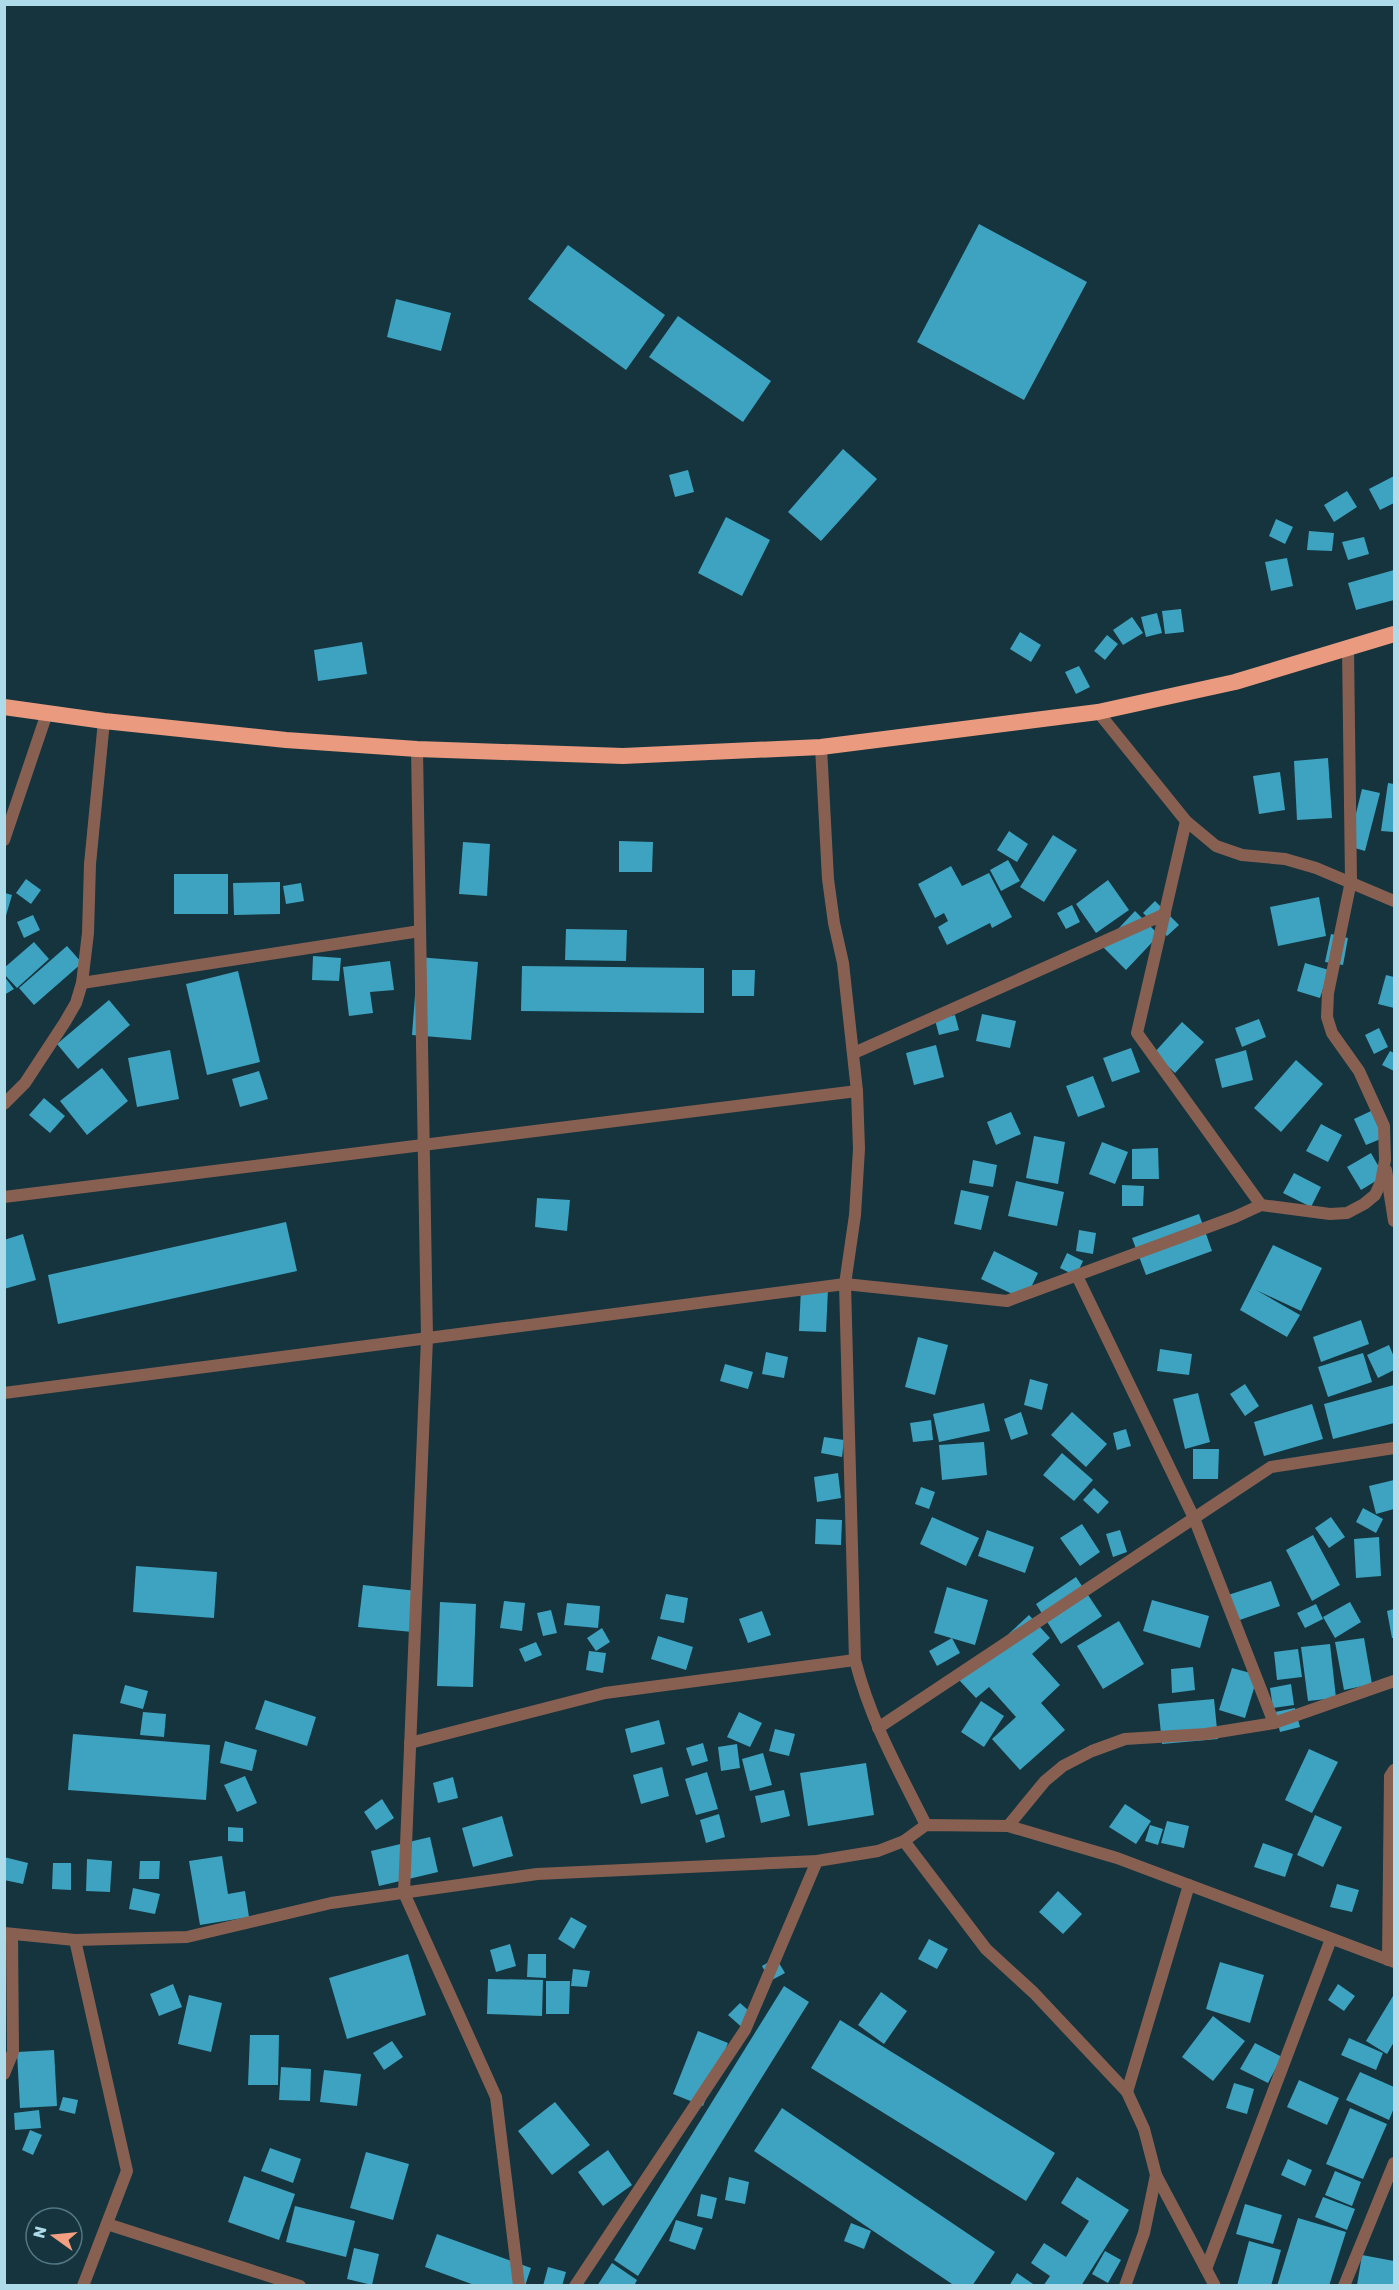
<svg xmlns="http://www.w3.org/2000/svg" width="1399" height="2290" font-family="Rubik,sans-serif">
<rect width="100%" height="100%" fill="#15343e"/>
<g fill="#3da3c0">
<path d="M979,224L1087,282L1024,400L917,342Z"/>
<path d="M568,245L665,315L626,370L528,299Z"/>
<path d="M396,299L451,313L441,351L387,337Z"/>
<path d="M678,316L771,381L743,422L649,357Z"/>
<path d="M843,449L877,479L821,541L788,512Z"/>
<path d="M688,470L694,492L675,497L669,475Z"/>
<path d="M1394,476V503L1380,510L1369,489Z"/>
<path d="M1347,491L1357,507L1334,522L1324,505Z"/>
<path d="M726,517L770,540L742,596L698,573Z"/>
<path d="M1276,519L1293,527L1285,544L1269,536Z"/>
<path d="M1309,531L1334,533L1332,551L1307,550Z"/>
<path d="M1364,537L1369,554L1348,560L1342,542Z"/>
<path d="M1287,558L1293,586L1271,591L1265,562Z"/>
<path d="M1394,570V600L1356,610L1348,583Z"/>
<path d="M1181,609L1184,632L1165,634L1162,611Z"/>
<path d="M1157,613L1162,633L1146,637L1141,617Z"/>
<path d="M1132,617L1143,633L1123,645L1113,630Z"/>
<path d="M1020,632L1041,645L1031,662L1010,649Z"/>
<path d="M1107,635L1118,644L1105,660L1094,651Z"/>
<path d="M362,642L367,674L318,681L314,650Z"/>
<path d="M1079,666L1090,687L1076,694L1065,672Z"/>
<path d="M1328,758L1332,818L1297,820L1294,761Z"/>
<path d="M1280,772L1285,810L1259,814L1253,776Z"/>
<path d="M1388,783L1394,784V832L1381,831Z"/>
<path d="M1362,789L1380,793L1365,851L1348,846Z"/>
<path d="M1009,831L1028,844L1017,862L997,850Z"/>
<path d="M1053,835L1077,850L1044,902L1020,887Z"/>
<path d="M619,841L653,842L652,872H619Z"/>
<path d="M463,842L490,844L487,896L459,894Z"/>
<path d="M1008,860L1020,881L1001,891L990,870Z"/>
<path d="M951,866L962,886L989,873L1012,917L992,928L990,923L947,945L938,927L948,921L944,913L935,918L918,884Z"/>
<rect x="174" y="874" width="54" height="40"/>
<path d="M26,879L41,890L31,904L16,893Z"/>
<path d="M1108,880L1129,910L1096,933L1076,904Z"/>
<path d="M280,882V914L234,915L233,883Z"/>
<path d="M301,883L304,901L286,904L283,886Z"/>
<path d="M5,893L12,895L5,919Z"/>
<path d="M1319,897L1326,936L1278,946L1270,907Z"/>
<path d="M1155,901L1179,925L1167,936L1143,913Z"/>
<path d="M1072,905L1080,922L1066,929L1057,913Z"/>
<path d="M1135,911L1159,935L1126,970L1102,946Z"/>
<path d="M33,915L40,930L24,938L17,922Z"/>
<path d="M566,929L627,930L626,961L565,960Z"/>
<path d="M1331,934L1348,938L1343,965L1325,962Z"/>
<path d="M34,942L49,959L17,988L4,974V968Z"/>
<path d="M67,946L82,963L34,1005L19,988Z"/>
<path d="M313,956L341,958L339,981L312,980Z"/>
<path d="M418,957L478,962L471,1040L412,1035Z"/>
<path d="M390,961L394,990L370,992L373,1013L349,1016L343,967Z"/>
<path d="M1305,963L1329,970L1320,998L1297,991Z"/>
<path d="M522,966L704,968V1013L521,1011Z"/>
<path d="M732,970H755L754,996H732Z"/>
<path d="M238,971L260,1062L207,1075L186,984Z"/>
<path d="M1386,975L1394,977V1008L1378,1004Z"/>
<path d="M4,976L14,989L4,995Z"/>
<path d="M109,1000L130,1025L78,1069L57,1044Z"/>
<path d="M982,1014L1016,1021L1010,1048L976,1041Z"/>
<path d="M955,1015L959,1030L939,1035L935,1020Z"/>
<path d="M1259,1019L1266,1037L1242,1047L1235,1028Z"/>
<path d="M1182,1022L1204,1042L1175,1073L1154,1053Z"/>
<path d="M1379,1028L1388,1047L1374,1054L1365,1035Z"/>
<path d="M936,1045L944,1077L914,1085L906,1053Z"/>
<path d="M1131,1048L1140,1072L1112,1082L1103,1058Z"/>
<path d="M170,1050L179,1099L137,1107L128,1058Z"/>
<path d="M1246,1050L1253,1080L1222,1088L1215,1059Z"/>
<path d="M1390,1051L1394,1053V1071L1382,1065Z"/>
<path d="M1296,1060L1323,1084L1281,1132L1254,1108Z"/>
<path d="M102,1068L128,1101L87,1135L60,1101Z"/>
<path d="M259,1071L268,1099L240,1107L232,1079Z"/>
<path d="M1093,1076L1105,1107L1078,1117L1066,1086Z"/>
<path d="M44,1098L65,1116L50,1133L29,1115Z"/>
<path d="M1371,1111L1383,1138L1366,1145L1354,1119Z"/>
<path d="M1011,1112L1021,1134L996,1145L987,1122Z"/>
<path d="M1321,1124L1342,1135L1328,1162L1306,1151Z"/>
<path d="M1034,1136L1065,1142L1058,1184L1026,1178Z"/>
<path d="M1102,1142L1128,1152L1115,1184L1089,1174Z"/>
<path d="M1158,1148L1159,1179H1132V1149Z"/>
<path d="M1371,1153L1384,1176L1361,1190L1347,1167Z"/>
<path d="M973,1160L997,1165L993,1187L969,1183Z"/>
<path d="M1294,1173L1321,1187L1311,1207L1283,1193Z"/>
<path d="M1016,1181L1064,1192L1057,1226L1008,1216Z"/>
<path d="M1122,1185L1144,1186L1143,1206H1122Z"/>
<path d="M961,1190L989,1196L981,1230L954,1224Z"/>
<path d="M537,1198L570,1200L567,1231L535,1227Z"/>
<path d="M1199,1214L1212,1251L1146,1275L1132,1238Z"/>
<path d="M286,1222L297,1271L58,1324L48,1275Z"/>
<path d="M1079,1230L1096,1233L1093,1254L1076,1251Z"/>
<path d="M23,1234L36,1280L4,1289V1240Z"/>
<path d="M1273,1245L1322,1268L1301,1311L1256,1290L1300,1315L1287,1337L1240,1310Z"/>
<path d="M994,1251L1038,1273L1025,1300L981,1279Z"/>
<path d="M1067,1253L1083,1261L1076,1276L1060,1268Z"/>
<path d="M801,1288L828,1289L826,1332L799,1331Z"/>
<path d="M1361,1320L1369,1344L1321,1362L1313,1337Z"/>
<path d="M918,1337L948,1345L935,1395L905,1387Z"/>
<path d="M1389,1345L1394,1357V1370L1378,1378L1367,1355Z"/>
<path d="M1160,1349L1192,1354L1189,1375L1157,1371Z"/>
<path d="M766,1352L788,1357L784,1378L762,1374Z"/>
<path d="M1363,1353L1372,1382L1328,1397L1318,1367Z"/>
<path d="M725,1364L753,1372L748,1389L720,1381Z"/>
<path d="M1030,1379L1048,1384L1042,1410L1024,1405Z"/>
<path d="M1245,1384L1259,1406L1245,1416L1230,1394Z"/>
<path d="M1394,1385V1423L1333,1439L1324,1404Z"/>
<path d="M1198,1393L1210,1442L1185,1449L1173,1399Z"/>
<path d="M984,1403L990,1431L939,1442L933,1414Z"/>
<path d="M1312,1404L1323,1439L1264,1456L1254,1422Z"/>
<path d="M1021,1412L1028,1434L1011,1440L1004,1419Z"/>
<path d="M1072,1412L1107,1444L1086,1467L1051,1435Z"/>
<path d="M931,1420L933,1440L913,1442L910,1423Z"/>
<path d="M1126,1429L1131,1446L1117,1450L1113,1433Z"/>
<path d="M824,1437L844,1440L842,1457L821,1453Z"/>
<path d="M984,1442L987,1475L942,1480L939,1445Z"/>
<path d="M1193,1449H1219L1218,1479H1193Z"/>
<path d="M1062,1453L1093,1480L1074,1501L1043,1475Z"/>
<path d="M838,1473L841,1498L817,1502L814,1477Z"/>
<path d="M1394,1480V1509L1376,1514L1369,1486Z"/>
<path d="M921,1487L935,1492L929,1509L915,1504Z"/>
<path d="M1094,1488L1109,1502L1098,1514L1083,1500Z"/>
<path d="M1363,1508L1383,1519L1376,1533L1356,1522Z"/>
<path d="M932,1517L979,1538L966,1566L920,1544Z"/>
<path d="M1331,1517L1345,1537L1329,1548L1315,1528Z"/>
<path d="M816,1519L842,1520L841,1545L815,1544Z"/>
<path d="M1082,1524L1100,1552L1080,1566L1060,1538Z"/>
<path d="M987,1530L1034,1547L1025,1573L978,1556Z"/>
<path d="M1120,1530L1127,1552L1113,1557L1106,1534Z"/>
<path d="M1313,1535L1340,1585L1312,1601L1286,1550Z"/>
<path d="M1379,1537L1381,1576L1356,1578L1354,1539Z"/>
<path d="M136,1566L217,1572L214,1618L133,1612Z"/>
<path d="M1076,1577L1102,1616L1061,1644L1036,1604Z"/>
<path d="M1271,1581L1280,1606L1234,1622L1225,1596Z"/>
<path d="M363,1585L417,1591L413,1632L358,1627Z"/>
<path d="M947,1587L988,1600L975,1645L934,1633Z"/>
<path d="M666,1594L688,1598L684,1623L660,1619Z"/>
<path d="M1152,1600L1209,1616L1200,1648L1143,1631Z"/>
<path d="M504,1601L525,1603L522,1631L500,1628Z"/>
<path d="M440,1602L476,1604L473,1687L437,1686Z"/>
<path d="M1350,1602L1361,1622L1335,1638L1323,1617Z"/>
<path d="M567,1603L600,1606L598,1628L564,1625Z"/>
<path d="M1316,1604L1323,1619L1305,1628L1297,1613Z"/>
<path d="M1394,1609V1638H1392L1387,1611Z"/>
<path d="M551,1610L557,1633L543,1636L537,1613Z"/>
<path d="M762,1611L771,1635L748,1643L739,1619Z"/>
<path d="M1029,1615L1050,1638L1032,1654L1060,1685L1041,1703L1065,1730L1020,1770L992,1739L1016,1717L989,1687L976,1698L959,1680Z"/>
<path d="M1119,1621L1144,1664L1103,1689L1077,1646Z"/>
<path d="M602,1628L610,1642L596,1651L587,1638Z"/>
<path d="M658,1636L693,1647L686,1670L651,1659Z"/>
<path d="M952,1638L960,1653L937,1666L929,1651Z"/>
<path d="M1364,1638L1372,1684L1344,1690L1335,1642Z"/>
<path d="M536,1642L542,1655L525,1662L519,1649Z"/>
<path d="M1330,1644L1336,1698L1308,1701L1301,1647Z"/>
<path d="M1298,1649L1302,1677L1277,1680L1274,1652Z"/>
<path d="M589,1651L606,1653L603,1673L586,1670Z"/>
<path d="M1193,1667L1195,1690L1172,1693L1171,1669Z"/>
<path d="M1232,1668L1258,1675L1245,1718L1219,1710Z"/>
<path d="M1291,1684L1294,1705L1273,1708L1270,1688Z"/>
<path d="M125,1685L148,1691L143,1709L120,1703Z"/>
<path d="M1214,1699L1218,1739L1162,1744L1158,1704Z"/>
<path d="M265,1700L316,1717L307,1746L255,1729Z"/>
<path d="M981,1701L1004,1716L984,1747L961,1732Z"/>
<path d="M1295,1708L1300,1727L1280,1732L1275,1712Z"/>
<path d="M143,1712L166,1714L164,1737L140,1735Z"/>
<path d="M739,1712L762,1723L750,1747L727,1737Z"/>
<path d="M659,1720L665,1744L631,1753L625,1729Z"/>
<path d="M775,1729L795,1734L789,1756L769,1751Z"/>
<path d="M73,1734L210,1745L206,1800L68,1790Z"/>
<path d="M225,1741L257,1750L252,1771L220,1763Z"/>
<path d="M703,1743L708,1761L692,1766L686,1748Z"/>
<path d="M737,1744L740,1768L721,1771L718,1747Z"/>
<path d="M1309,1749L1338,1762L1312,1813L1285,1800Z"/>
<path d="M763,1753L772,1785L750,1791L742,1759Z"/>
<path d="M866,1763L874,1815L808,1826L800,1773Z"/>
<path d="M662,1767L669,1796L641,1804L633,1775Z"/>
<path d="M707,1772L718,1809L696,1815L685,1779Z"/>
<path d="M245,1776L257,1803L237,1812L224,1785Z"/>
<path d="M453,1777L458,1798L438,1803L433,1783Z"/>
<path d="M784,1790L790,1816L761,1823L755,1796Z"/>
<path d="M382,1799L394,1818L376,1830L364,1812Z"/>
<path d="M1125,1804L1151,1821L1136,1844L1109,1827Z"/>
<path d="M719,1814L725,1837L706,1843L700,1820Z"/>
<path d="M1315,1815L1342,1827L1323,1867L1297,1855Z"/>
<path d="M502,1816L513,1856L473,1867L462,1828Z"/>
<path d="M1167,1821L1189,1826L1184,1848L1161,1843Z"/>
<path d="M1150,1825L1163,1829L1158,1845L1145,1841Z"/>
<path d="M228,1827L243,1828V1842L228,1841Z"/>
<path d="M430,1837L438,1872L379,1886L371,1851Z"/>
<path d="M1263,1843L1293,1854L1285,1877L1254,1867Z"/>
<path d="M222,1856L228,1894L245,1891L249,1917L200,1925L189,1861Z"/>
<path d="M4,1857L28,1863L23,1884L4,1880Z"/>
<path d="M87,1859L112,1861L110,1892L86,1891Z"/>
<path d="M140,1861H160L159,1879H139Z"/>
<path d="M53,1863H71V1890L52,1889Z"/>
<path d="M1337,1884L1359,1890L1352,1912L1330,1907Z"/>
<path d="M133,1888L160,1894L155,1914L129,1909Z"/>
<path d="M1058,1891L1082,1914L1063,1934L1039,1912Z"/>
<path d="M571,1917L587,1926L574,1949L558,1939Z"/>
<path d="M929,1939L948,1949L937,1969L918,1959Z"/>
<path d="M510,1944L516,1966L496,1972L490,1950Z"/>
<path d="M408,1954L426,2015L347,2039L329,1978Z"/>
<path d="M528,1954H546V1978L527,1977Z"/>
<path d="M776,1958L785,1973L770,1981L762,1966Z"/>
<path d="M1220,1962L1264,1975L1250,2023L1206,2009Z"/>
<path d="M573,1969L590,1971L587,1987L571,1986Z"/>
<path d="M488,1979L543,1980L542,2016L487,2014Z"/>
<path d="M546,1981H570L569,2014H546Z"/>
<path d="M173,1984L182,2007L159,2016L150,1994Z"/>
<path d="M1338,1984L1355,1996L1344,2011L1328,2000Z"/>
<path d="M784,1986L809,2002L638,2276L614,2260Z"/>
<path d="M881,1992L907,2011L884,2044L858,2025Z"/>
<path d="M189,1995L222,2003L211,2052L178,2044Z"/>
<path d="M1393,1996L1394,2042L1387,2054L1366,2041Z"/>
<path d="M740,2003L756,2017L745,2030L728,2015Z"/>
<path d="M1213,2016L1245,2041L1213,2081L1182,2057Z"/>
<path d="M840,2020L1055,2153L1026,2201L811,2068Z"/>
<path d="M698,2031L728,2043L703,2106L673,2094Z"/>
<path d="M250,2035H279L278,2085H248Z"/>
<path d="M1349,2038L1383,2053L1376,2070L1341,2055Z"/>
<path d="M392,2041L403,2057L384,2070L373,2053Z"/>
<path d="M1255,2043L1282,2057L1268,2083L1240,2069Z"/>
<path d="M54,2050L57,2106L20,2108L17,2052Z"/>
<path d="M281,2067L311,2069L310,2101L279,2100Z"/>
<path d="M324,2070L361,2074L357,2106L320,2102Z"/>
<path d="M1360,2072L1394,2087V2108L1389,2120L1346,2100Z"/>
<path d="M1299,2080L1339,2098L1327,2125L1287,2107Z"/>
<path d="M1234,2083L1254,2089L1247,2114L1226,2108Z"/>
<path d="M63,2097L78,2100L75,2114L59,2110Z"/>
<path d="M555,2102L590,2145L552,2175L518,2131Z"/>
<path d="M782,2108L995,2252L972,2286H955L754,2151Z"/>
<path d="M1350,2108L1387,2124L1363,2179L1326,2164Z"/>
<path d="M39,2110L41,2128L15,2130L14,2113Z"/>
<path d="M30,2130L42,2135L33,2155L22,2150Z"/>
<path d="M270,2148L301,2159L293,2183L261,2171Z"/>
<path d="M608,2150L632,2185L603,2206L578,2172Z"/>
<path d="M366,2152L409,2164L393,2220L350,2208Z"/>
<path d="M1288,2159L1312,2170L1305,2186L1281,2175Z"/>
<path d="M1335,2171L1361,2182L1352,2206L1325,2195Z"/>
<path d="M244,2176L295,2194L279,2240L228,2222Z"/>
<path d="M729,2177L749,2182L745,2204L725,2200Z"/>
<path d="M1077,2177L1129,2210L1081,2286H1043L1050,2276L1031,2263L1044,2243L1066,2257L1089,2221L1061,2203Z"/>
<path d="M701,2194L717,2198L712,2219L697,2216Z"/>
<path d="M1323,2197L1355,2209L1347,2230L1315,2217Z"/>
<path d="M1245,2204L1282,2215L1273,2244L1236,2234Z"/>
<path d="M295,2206L355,2221L346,2257L286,2242Z"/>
<path d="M1298,2218L1346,2232L1329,2286H1277Z"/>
<path d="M676,2220L703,2228L695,2250L669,2241Z"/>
<path d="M851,2223L871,2231L864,2249L844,2241Z"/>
<path d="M437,2234L531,2268L525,2286H477L425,2267Z"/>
<path d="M1249,2241L1281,2250L1271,2286H1237Z"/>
<path d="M354,2248L379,2254L372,2285L347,2279Z"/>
<path d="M1105,2251L1121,2260L1108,2283L1092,2274Z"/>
<path d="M1362,2255L1394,2261V2286L1357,2285Z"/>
<path d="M612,2263L637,2280L634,2286H597Z"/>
<path d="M548,2267L566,2272L562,2286H543Z"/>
<path d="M1017,2273L1036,2286H1009Z"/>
</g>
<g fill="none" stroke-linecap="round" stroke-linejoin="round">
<g stroke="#886052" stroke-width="12">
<path d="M1098,712L1186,821L1216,846L1242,855L1285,859L1316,868L1394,901"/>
<path d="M821,747L828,879L834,923L843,963L857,1091L859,1149L855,1215L845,1284L855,1660C871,1722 898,1769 926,1825"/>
<path d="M417,749L427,1338L404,1893L496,2097L519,2286"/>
<path d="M1186,821L1137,1033L1261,1205"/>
<path d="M4,840L47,713"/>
<path d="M82,983L420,931"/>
<path d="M854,1053L1165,914"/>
<path d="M4,1104L25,1083L65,1022L76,1003L82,983L88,933L90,864L104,721"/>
<path d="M1386,1170L1394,1221"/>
<path d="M4,1197L857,1091"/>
<path d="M1077,1276L1194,1518L1274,1723"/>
<path d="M4,1393L845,1284L1007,1301L1235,1217L1261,1205L1330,1214L1347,1213L1364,1204L1375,1195L1381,1182L1385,1160L1384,1126L1359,1071L1332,1033L1327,1017L1328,993L1351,881L1348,648"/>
<path d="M878,1728L1271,1467L1394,1448"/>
<path d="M410,1743L605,1693L855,1660"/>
<path d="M1008,1826L1045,1781L1063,1766L1092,1751L1125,1739L1206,1734L1274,1723L1394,1681"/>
<path d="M904,1841L986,1949L1034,1993L1127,2092L1144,2129L1156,2175L1144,2233L1125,2286"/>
<path d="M4,1933L75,1940L187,1937L331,1903L537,1874L817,1861L878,1851L904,1841L926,1825L1008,1826L1117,1858L1394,1962"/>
<path d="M75,1940L127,2171L83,2286"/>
<path d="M1388,1960L1390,1776L1394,1770"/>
<path d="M4,2074L13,2052L12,1934"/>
<path d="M1127,2092L1189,1885"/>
<path d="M1156,2175L1215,2286"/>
<path d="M107,2224L300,2286"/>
<path d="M1206,2269L1331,1939"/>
<path d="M575,2286L745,2030L817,1861"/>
<path d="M1344,2286L1394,2163"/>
</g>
<path stroke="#ea9a7f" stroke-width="16" d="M4,707L104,721L286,740L417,749L623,756L821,747L1098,712L1235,682L1394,634"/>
</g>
<rect width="1399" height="2290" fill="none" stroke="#aedbea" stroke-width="12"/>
<g transform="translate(54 2236) rotate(285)"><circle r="28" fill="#15343e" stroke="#527783" stroke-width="1.5"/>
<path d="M0-4.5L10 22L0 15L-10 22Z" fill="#f39f82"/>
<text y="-9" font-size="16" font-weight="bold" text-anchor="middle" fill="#aedbea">N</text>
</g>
</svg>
